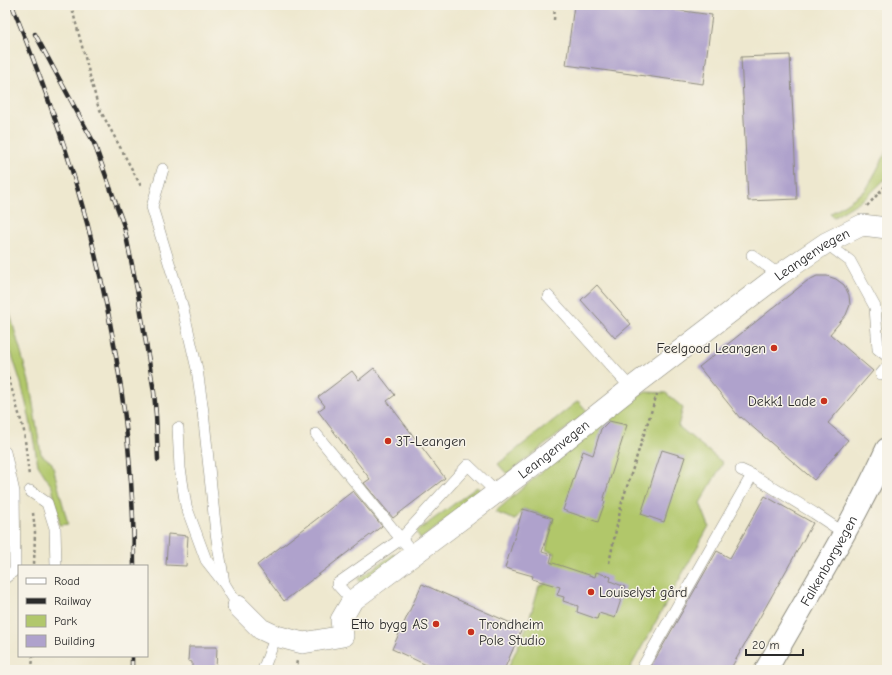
<svg xmlns="http://www.w3.org/2000/svg" width="892" height="675" font-family="'Comic Neue',sans-serif">
<rect width="100%" height="100%" fill="#f7f3e8"/>
<filter id="ink" filterUnits="userSpaceOnUse"><feTurbulence type="fractalNoise" baseFrequency=".025" numOctaves="2"/><feDisplacementMap in="SourceGraphic" scale="8" xChannelSelector="R" yChannelSelector="G"/><feConvolveMatrix kernelMatrix="1 2 1 2 8 2 1 2 1" color-interpolation-filters="sRGB"/></filter>
<filter id="wash" filterUnits="userSpaceOnUse"><feTurbulence type="fractalNoise" baseFrequency=".012" numOctaves="4" result="noise"/><feDisplacementMap in="SourceGraphic" scale="16" xChannelSelector="R" yChannelSelector="G"/><feGaussianBlur stdDeviation="0.9" result="paint"/><feColorMatrix in="noise" values="0 0 0 0 0 0 0 0 0 0 0 0 0 0 0 0 0 1.4 0 .05"/><feComposite in="paint" operator="in"/></filter>
<g filter="url(#wash)">
<rect width="100%" height="100%" fill="#eee8cf"/>
<g fill="#b1c76b" stroke="#6e794b">
<path d="M887,151V177L867,197L834,217L830,214L866,190Z"/>
<path d="M5,296L30,385L41,454L52,463L68,524L60,525L52,487L38,465L30,420L21,383L5,333Z"/>
<path d="M646,392L666,393L683,408L678,426L723,463L700,503L709,526L629,670H507L528,624L539,586L545,584L555,553L546,550L553,518L523,509L515,520L495,512L619,405Z"/>
<path d="M578,401L588,412L507,474L498,464Z"/>
<path d="M477,487L483,493L421,539L416,532Z"/>
<path d="M394,554L398,560L363,586L358,579Z"/>
</g>
<g id="blocks">
<g fill="#afa2cc">
<path d="M574,5H641L712,15L703,84L566,65Z"/>
<path d="M790,55L797,199L748,201L741,57Z"/>
<path d="M817,276H827L836,279L844,285L849,295L850,305L846,315L830,334L873,371L828,423L848,440L814,480L741,417L740,418L699,367L807,281Z"/>
<path d="M597,285L631,324L615,338L581,300Z"/>
<path d="M374,368L395,395L387,401L445,478L393,518L364,483L370,479L318,411L325,406L318,397L352,371L359,380Z"/>
<path d="M609,421L627,425L603,501L605,502L598,522L563,510L583,451L593,455L601,429Z"/>
<path d="M662,450L685,457L664,522L641,514Z"/>
<path d="M353,491L382,526L284,601L257,565Z"/>
<path d="M765,496L813,523L730,670H649L717,551L730,558Z"/>
<path d="M523,509L553,518L542,552L552,555L550,562L595,577L596,572L611,577L610,581L625,587L615,618L599,613L597,619L577,612L578,606L563,601L564,597L557,595L560,587L532,579L533,576L505,568Z"/>
<path d="M168,534L188,536L186,566L166,565Z"/>
<path d="M422,584L522,628L504,670H437L392,649Z"/>
<path d="M189,647H217L216,670H192V662L188,661Z"/>
</g>
</g>
</g>
<g filter="url(#ink)">
<use href="#blocks" fill-opacity="0" stroke="#8c8a7d" stroke-width="1"/>
<g fill="none" stroke-linecap="round" stroke-linejoin="round">
<g stroke="#8c8a7d" stroke-width="12">
<g id="service">
<path d="M163,169L152,207L182,305L197,369L203,412L216,533L224,583L238,606"/>
<path d="M826,243L850,261L875,307L878,349L887,356"/>
<path d="M752,255L779,275"/>
<path d="M548,296L631,388"/>
<path d="M881,374L887,367"/>
<path d="M178,428L180,468L186,506L206,560L224,583"/>
<path d="M316,434L401,539L415,554"/>
<path d="M5,452L14,492L15,570L5,578"/>
<path d="M741,470L752,475"/>
<path d="M30,491L47,503L55,528L56,566"/>
<path d="M352,601L337,584L401,539L468,465L497,493"/>
<path d="M263,670L276,636"/>
<path d="M641,670L752,475L814,513L844,533"/>
</g>
</g>
<g stroke="#8c8a7d" stroke-width="22">
<g id="minor">
<path id="s1" d="M238,606L261,629L276,636L303,643L343,636L341,620L352,601L540,460L631,388L779,275L826,243L862,225L887,228"/>
</g>
</g>
<g stroke="#8c8a7d" stroke-width="24">
<g id="tertiary">
<path id="s2" d="M766,670C807,597 852,526 887,449"/>
</g>
</g>
<g stroke="#8c8a7d" stroke-width="2.5" stroke-dasharray="3 3" stroke-linecap="butt">
<path d="M71,5L98,106L142,188"/>
<path d="M554,20L555,5"/>
<path d="M867,206L887,184"/>
<path d="M5,366L24,431L29,476"/>
<path d="M33,513L35,531L34,566"/>
<path d="M609,563L622,502L657,394"/>
<path d="M32,670L33,656"/>
<path d="M295,670L297,661"/>
</g>
<use href="#service" stroke="#fff" stroke-width="11"/>
<use href="#minor" stroke="#fff" stroke-width="21"/>
<use href="#tertiary" stroke="#fff" stroke-width="22"/>
<g stroke="#2b2b2b" stroke-width="4.5">
<g id="rail">
<path d="M12,5C36,65 59,125 77,187C113,310 134,438 134,566"/>
<path d="M35,34L94,143L124,226L138,294L154,392L156,415L158,460"/>
<path d="M132,670V656"/>
</g>
</g>
<use href="#rail" stroke="#f7f3e8" stroke-width="3" stroke-dasharray="9" stroke-linecap="butt"/>
</g>
</g>
<g fill="#c8321e" stroke="#f7f3e8" stroke-width="1.5">
<circle cx="774" cy="348" r="4"/>
<circle cx="824" cy="401" r="4"/>
<circle cx="388" cy="441" r="4"/>
<circle cx="591" cy="592" r="4"/>
<circle cx="436" cy="624" r="4"/>
<circle cx="471" cy="632" r="4"/>
</g>
<g text-anchor="middle" stroke-width="3" stroke-linejoin="round" paint-order="stroke">
<g font-size="14" fill="#2b2b2b" stroke="#f7f3e8">
<text dy="5" stroke="none"><textPath href="#s1" startOffset="732">Leangenvegen</textPath></text>
<text dy="5" stroke="none"><textPath href="#s1" startOffset="408">Leangenvegen</textPath></text>
<text dy="5" stroke="none"><textPath href="#s2" startOffset="126">Falkenborgvegen</textPath></text>
</g>
<g font-size="14" fill="#2b2b2b" stroke="#f7f3e8" text-anchor="end">
<text x="766" y="353">Feelgood Leangen</text>
<text x="816" y="406">Dekk1 Lade</text>
<text x="396" y="446" text-anchor="start">3T-Leangen</text>
<text x="599" y="597" text-anchor="start">Louiselyst gård</text>
<text x="428" y="629">Etto bygg AS</text>
<text x="479" y="629" text-anchor="start">Trondheim<tspan x="479" dy="16">Pole Studio</tspan></text>
</g>
</g>
<rect width="892" height="675" fill="none" stroke="#f7f3e8" stroke-width="20"/>
<rect x="18" y="565" width="130" height="92" fill="#f7f3e8" stroke="#a5a39c"/>
<rect x="26" y="578" width="20" height="6" fill="#ffffff" stroke="#a5a39c"/>
<text x="54" y="585" font-size="12" fill="#2b2b2b">Road</text>
<rect x="26" y="598" width="20" height="6" fill="#2b2b2b" stroke="#a5a39c"/>
<text x="54" y="605" font-size="12" fill="#2b2b2b">Railway</text>
<rect x="26" y="615" width="20" height="12" fill="#b1c76b" stroke="#a5a39c"/>
<text x="54" y="625" font-size="12" fill="#2b2b2b">Park</text>
<rect x="26" y="635" width="20" height="12" fill="#afa2cc" stroke="#a5a39c"/>
<text x="54" y="645" font-size="12" fill="#2b2b2b">Building</text>
<path d="M746 649v6h57v-6" fill="none" stroke="#2b2b2b" stroke-width="2"/>
<text x="752" y="649" font-size="12" fill="#2b2b2b" stroke="#f7f3e8" stroke-width="3" paint-order="stroke">20 m</text>
</svg>
